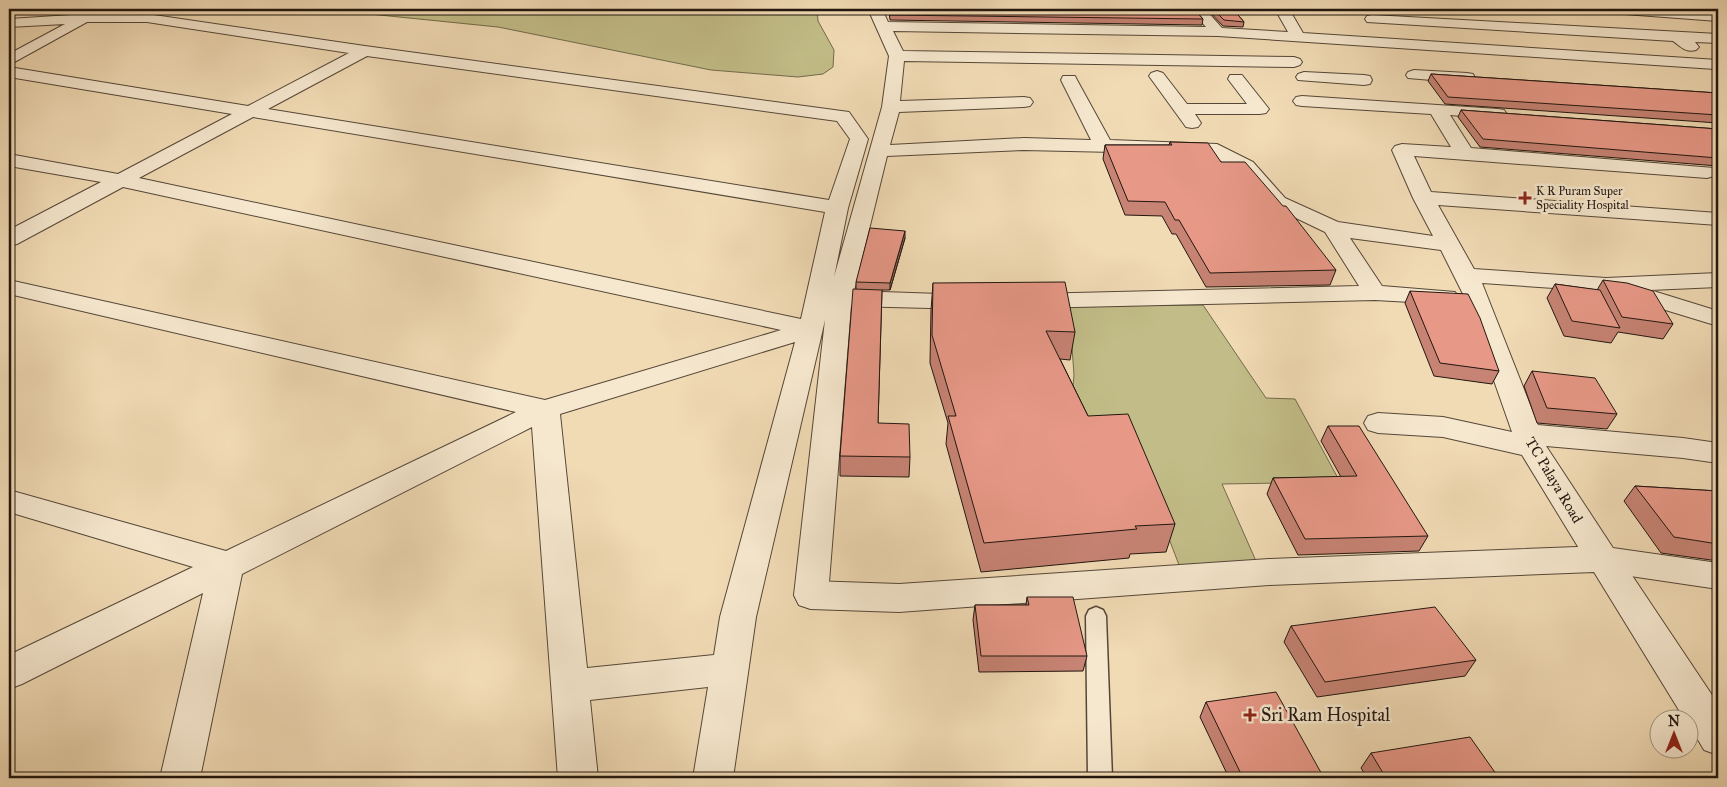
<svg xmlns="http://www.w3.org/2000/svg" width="1727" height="787" font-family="'IM FELL Great Primer',serif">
<rect width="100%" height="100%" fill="#f1dbb5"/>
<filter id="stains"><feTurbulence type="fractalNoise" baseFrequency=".004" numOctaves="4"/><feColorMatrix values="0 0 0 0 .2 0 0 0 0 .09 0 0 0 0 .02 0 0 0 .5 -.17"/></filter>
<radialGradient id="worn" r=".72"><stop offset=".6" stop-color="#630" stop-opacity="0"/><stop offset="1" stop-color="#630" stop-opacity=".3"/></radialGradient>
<g fill="#c2bd88" stroke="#726a4c">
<path d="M320,9H817L818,21L834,50L833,67L823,74L798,77L711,70L498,27Z"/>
<path d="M1203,305L1266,398L1295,399L1340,482L1222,484L1256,561L1179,565L1132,442L1070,420L1074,375L1069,306Z"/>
</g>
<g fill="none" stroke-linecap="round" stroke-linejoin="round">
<g stroke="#554738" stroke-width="3">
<path id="service" d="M1096,607L1103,610L1106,616L1112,778H1088L1086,616L1089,610Z"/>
</g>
<g stroke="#554738" stroke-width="2">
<g id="minor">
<path d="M868,9H882L888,22L1206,27L1190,9H1205L1222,28L1288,32L1275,9H1289L1303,33L1718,60V68L1715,69L1218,36L893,31L903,51L1294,57L1300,59L1302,62L1300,65L1294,67L904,61L900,101L1024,97L1030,98L1033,102L1030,106L1024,107L899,112L890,145L1024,138L1091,140L1061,80L1063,76H1075L1077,80L1110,140L1217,144L1253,162L1285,198L1338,222L1433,236L1413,198L1392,150L1395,146L1402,144L1451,147L1431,114L1302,106L1296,105L1293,101L1296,97L1302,96L1498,109L1504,110L1507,114L1504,118L1498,119L1450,115L1471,148L1714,168L1717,172L1714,176L1707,178L1414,156L1431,192L1718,213V225L1438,205L1474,269L1606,278L1718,273V287L1650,290L1718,311V326L1616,295L1613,292L1482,283L1538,425L1683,438L1718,443V463L1683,458L1546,446L1613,548L1718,563V589L1603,572L1591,568L1522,455L1443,437L1378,433L1368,430L1364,423L1368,416L1378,413L1443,417L1512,432L1465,298L1441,250L1350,238L1382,286L1455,292L1458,297L1455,302L1446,304L1375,300L1032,308L1023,306L1020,301L1023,296L1032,294L1359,286L1325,232L1271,206L1239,170L1206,154L1024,150L887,156L854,291L969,295L978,297L981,302L978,307L969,309L851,306L828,595L823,605L811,609L799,605L794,595L825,320L756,617L733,778H693L708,687L590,700L598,778H558L532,427L242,574L200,778H160L203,593L22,684L9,689V655L193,567L9,512V490L226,551L516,412L9,294V280L545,400L781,330L123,187L17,244L9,246V230L101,182L9,166V154L118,174L232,114L9,77V67L248,106L349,53L147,22H87L9,65V54L65,24L9,27V19L87,14H147L365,46L849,112L868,139L848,208L834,277L882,107L889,56ZM367,56L837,121L850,139L829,200L268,109ZM253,117L825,212L801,319L139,178ZM795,342L720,617L714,655L587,668L560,414Z"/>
<path d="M1604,9H1665L1718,13V21L1611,13L1606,12Z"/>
<path d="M1372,15L1718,34V43L1695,42L1699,47L1696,50C1686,53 1681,47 1673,41L1367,22L1365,19L1367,16Z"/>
<path d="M1414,70L1467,73L1473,74L1475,78L1473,82L1467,83L1408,78L1406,75L1408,72Z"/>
<path d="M1157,71L1163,73L1187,104H1247L1228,79L1230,75H1242L1269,109L1266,113L1260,114H1195L1201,123L1198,127L1192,128L1186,127L1149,76L1151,73Z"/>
<path d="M1304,72L1364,75L1370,76L1372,80L1370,84L1364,85L1298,80L1296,77L1298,74Z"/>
</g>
</g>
<g stroke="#554738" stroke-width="2">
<path id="tertiary" d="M1603,546L1615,550L1718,704V755L1704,750L1690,726V720H1685L1594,572L1269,585L899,612L811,609L799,605L794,595L799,585L811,581L899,584L1269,559Z"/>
</g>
<use href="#service" fill="#f6e8cf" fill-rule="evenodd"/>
<use href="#minor" fill="#f6e8cf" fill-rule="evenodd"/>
<use href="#tertiary" fill="#f6e8cf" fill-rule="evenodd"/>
</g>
<g fill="#c78374" stroke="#21160f">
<path d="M884,9H1194L1203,19L1202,25L890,20L889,12H886Z"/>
<path d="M1207,9H1233L1244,22L1243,27L1223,26Z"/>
<path d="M1431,74L1718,93V123L1445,104L1428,81Z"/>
<path d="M1461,110L1718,129V166L1480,147L1458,117Z"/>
<path d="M1170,142L1221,162L1336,270L1330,285L1206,287L1176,234H1172L1162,216L1125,215L1103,159L1105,145H1169Z"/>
<path d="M905,238L890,290H882L878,423L910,457L909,477L840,476V456L856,289V282Z"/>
<path d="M1603,280L1673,324L1663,339L1618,332L1611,343L1564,336L1547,298L1555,284L1597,290Z"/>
<path d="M933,283L1075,332L1070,360L1060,359L1088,416L1175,524L1166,552L1130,554L1129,558L981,572L946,444L948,423L930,363L931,310Z"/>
<path d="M1410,291L1499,371L1492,384L1434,376L1405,303Z"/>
<path d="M1532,371L1617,414L1607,429L1537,423L1524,386Z"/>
<path d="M1328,426L1428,536L1419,551L1298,555L1267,494L1273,478L1341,477L1321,441Z"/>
<path d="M1635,486L1718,491V561L1661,553L1624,501Z"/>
<path d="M1027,597L1087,656L1083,671L979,672L973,620L975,605H1026Z"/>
<path d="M1291,626L1476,660L1465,676L1317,697L1284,642Z"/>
<path d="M1206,702L1324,778H1229L1200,717Z"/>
<path d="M1371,753L1499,778H1367L1361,768Z"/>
</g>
<path fill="#a26a5e" stroke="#21160f" d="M905,231V238L890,290V283Z"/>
<g fill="#e79887" stroke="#21160f">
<path d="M889,9H1194L1203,19L890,15Z"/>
<path d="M1213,9H1233L1244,22L1224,20Z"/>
<path d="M1431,74L1718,93V115L1448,97Z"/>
<path d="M1461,110L1718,129V158L1483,139Z"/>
<path d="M1170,142L1208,143L1221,162H1245L1283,206H1286L1336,270L1210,273L1179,220H1175L1165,202L1128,201L1105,145H1172Z"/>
<path d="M870,228L905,231L890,283L856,282Z"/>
<path d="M1603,280L1627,283L1653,291L1673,324L1622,317Z"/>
<path d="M1065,282L1075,332L1046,331L1088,416L1128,414L1175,524L1135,526L1137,529L984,543L948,416H956L932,335L933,283Z"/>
<path d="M1555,284L1600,290L1620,328L1572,321Z"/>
<path d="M853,289L882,290L878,423L909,424L910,457L840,456Z"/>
<path d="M1410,291L1468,294L1480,318L1499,371L1440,363Z"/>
<path d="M1532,371L1595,378L1617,414L1547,408Z"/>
<path d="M1328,426H1359L1428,536L1305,539L1273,478L1357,476Z"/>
<path d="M1635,486L1718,491V544L1674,537Z"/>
<path d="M1027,597H1073L1087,656H981L975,605H1029Z"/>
<path d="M1435,607L1476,660L1325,682L1291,626Z"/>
<path d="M1276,692L1324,778H1243L1206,702Z"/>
<path d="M1470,737L1499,778H1386L1371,753Z"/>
</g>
<g fill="#8f2418" stroke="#f6e8cf" stroke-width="2">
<path d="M1522.5 190.5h5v5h5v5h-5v5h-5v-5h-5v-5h5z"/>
<path d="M1247.5 707.5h5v5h5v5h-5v5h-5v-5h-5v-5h5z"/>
</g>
<g text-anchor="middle" stroke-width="5" stroke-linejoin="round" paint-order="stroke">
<g font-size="12" fill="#21160f" stroke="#f6e8cf" text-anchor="start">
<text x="1536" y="195">K R Puram Super<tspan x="1536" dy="14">Speciality Hospital</tspan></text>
</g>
<g font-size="15" fill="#21160f" stroke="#f6e8cf">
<text transform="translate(1554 480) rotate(59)" y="5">TC Palaya Road</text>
</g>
<g font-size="18" fill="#21160f" stroke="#f6e8cf" text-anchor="start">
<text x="1261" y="721">Sri Ram Hospital</text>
</g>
</g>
<rect width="1727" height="787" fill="none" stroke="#f1dbb5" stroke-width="30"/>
<rect x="10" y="10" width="1707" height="767" fill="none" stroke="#21160f" stroke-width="2.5"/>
<rect x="15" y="15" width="1697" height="757" fill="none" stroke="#21160f"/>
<g transform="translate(1674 734)"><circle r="24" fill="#f6e8cf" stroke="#a19482"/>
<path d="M0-4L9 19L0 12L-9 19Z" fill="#8f2418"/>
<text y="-8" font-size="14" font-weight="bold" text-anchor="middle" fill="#21160f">N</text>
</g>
<rect width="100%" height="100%" filter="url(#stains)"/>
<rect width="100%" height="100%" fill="url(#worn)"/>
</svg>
